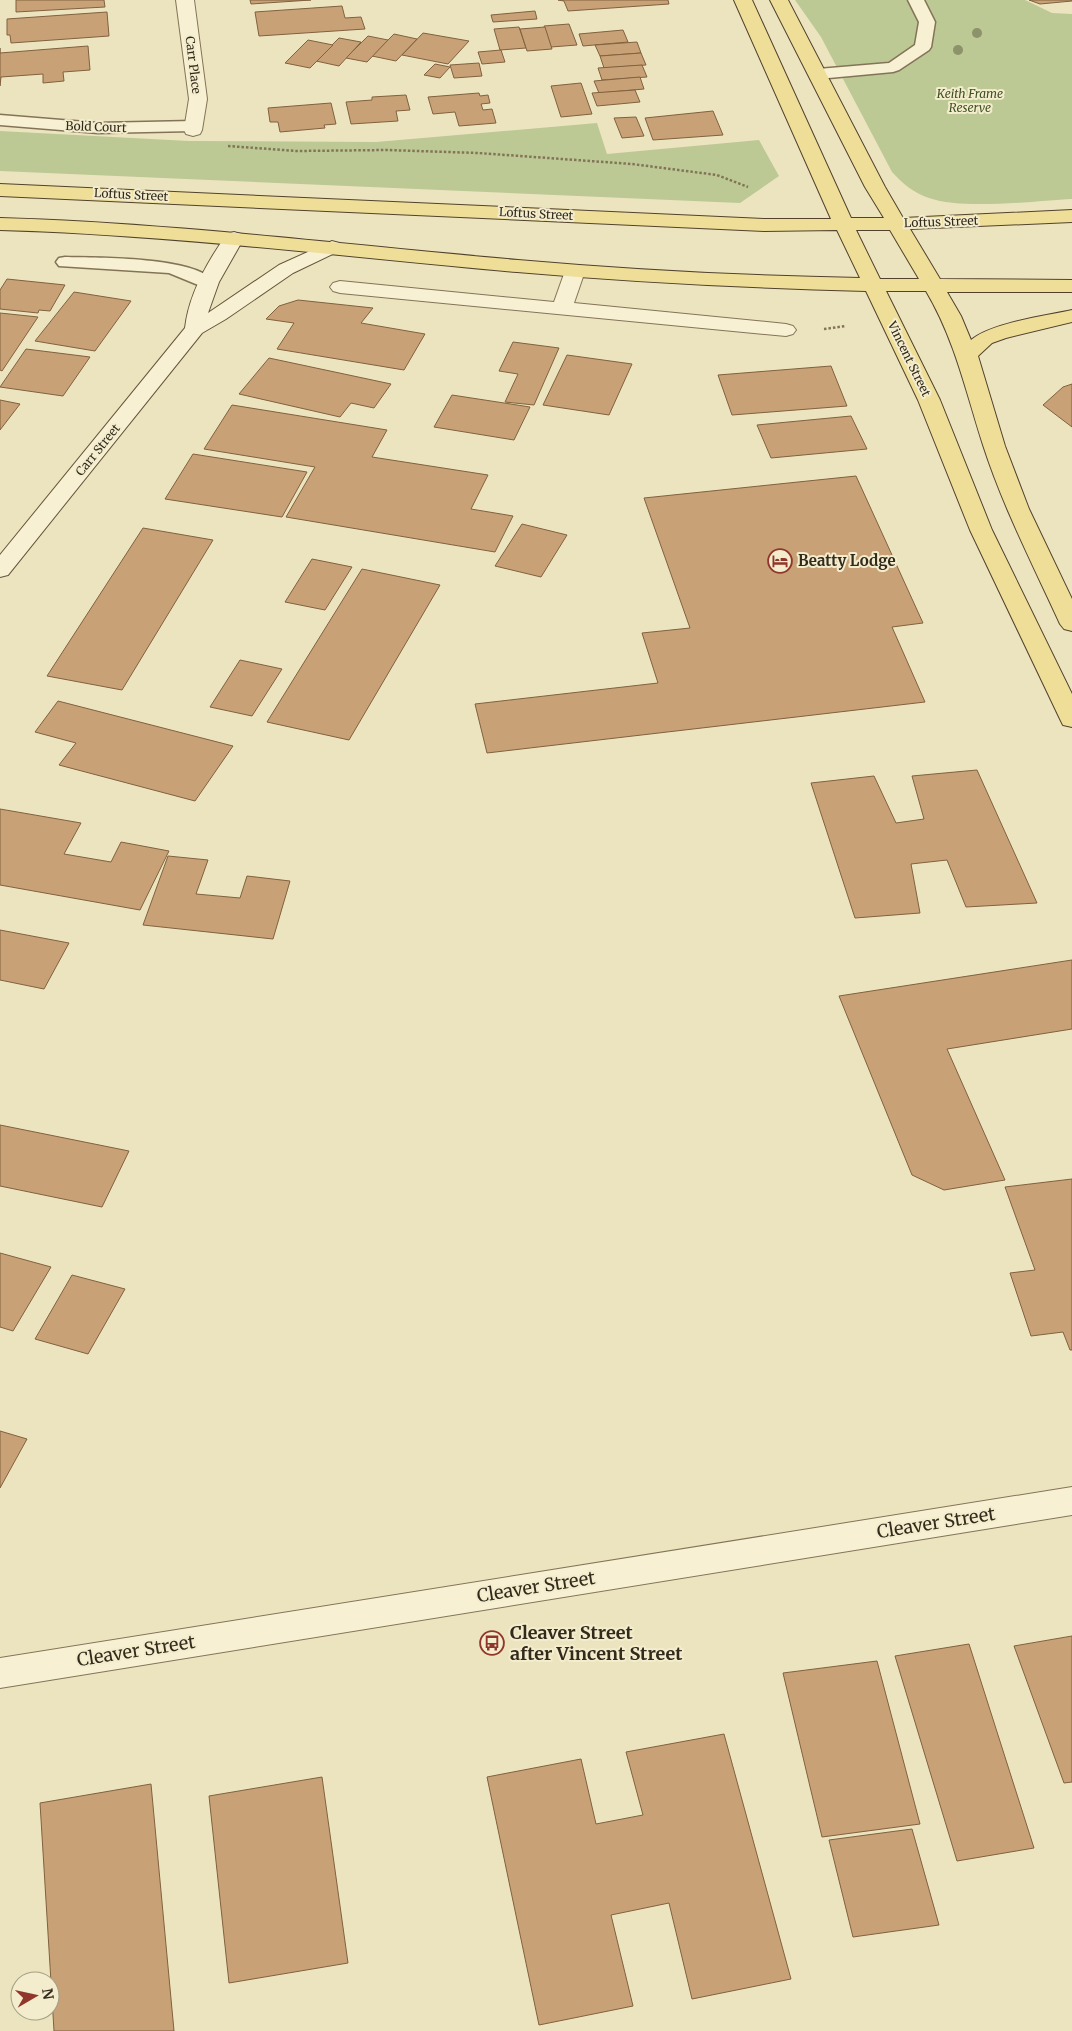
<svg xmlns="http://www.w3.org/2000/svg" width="1072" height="2031" font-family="Merriweather,serif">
<rect width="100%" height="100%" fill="#ece4bf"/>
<g fill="#bcc994">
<path d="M795,0H1025L1052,13L1072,14V199C1034,201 963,210 929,198C914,193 903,184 892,172L821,37Z"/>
<path d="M597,123L607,154L759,140L779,176L740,203L0,171V131L189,141L376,142Z"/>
</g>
<g fill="#c8a276" stroke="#81613f">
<path d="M16,0H104L105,7L16,12Z"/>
<path d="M250,0H311L251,4Z"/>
<path d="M558,0H668L669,4L568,11L564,1Z"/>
<path d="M1029,0H1072V1L1040,4Z"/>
<path d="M342,6L345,18L361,17L365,29L259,36L255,12Z"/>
<path d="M535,11L537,19L493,22L491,15Z"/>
<path d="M107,12L109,36L11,43L10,35H7V19Z"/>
<path d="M569,24L577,45L551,47L544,26Z"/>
<path d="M519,27L526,48L500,50L494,29Z"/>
<path d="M545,27L552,49L527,51L520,29Z"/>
<path d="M623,30L628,42L583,46L579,34Z"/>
<path d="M423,33L469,41L448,64L402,55Z"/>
<path d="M394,34L417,39L396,61L372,56Z"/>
<path d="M368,36L388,40L367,62L346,58Z"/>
<path d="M339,38L361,42L339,66L316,61Z"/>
<path d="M308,40L333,45L310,68L285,63Z"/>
<path d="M637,42L641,53L600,56L595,45Z"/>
<path d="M88,46L90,70L63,72L64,81L43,83V74L1,77L0,86V48V53Z"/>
<path d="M501,50L505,62L482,64L478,52Z"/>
<path d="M641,53L646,65L604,68L600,56Z"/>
<path d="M479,63L482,76L454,78L450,65Z"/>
<path d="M435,64L450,67L440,78L424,75Z"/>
<path d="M642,65L647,77L602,80L598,68Z"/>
<path d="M640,77L644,89L599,93L594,81Z"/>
<path d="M581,83L592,114L561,117L551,86Z"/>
<path d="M635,90L640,102L597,106L592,93Z"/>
<path d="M479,93L480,96L488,95L490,103L481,104L483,110L492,109L496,123L459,126L455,112L433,114L428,97Z"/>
<path d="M406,95L410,110L396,111L398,121L351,124L346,102L372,100V97Z"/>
<path d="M331,103L336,124L324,125L325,128L280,132L278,122H270L268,108Z"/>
<path d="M713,111L723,135L653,140L645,118Z"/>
<path d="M636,117L644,136L622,138L614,118Z"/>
<path d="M7,279L65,285L50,311L39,310L38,313L0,309V290Z"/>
<path d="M74,292L131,301L95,351L35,341Z"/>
<path d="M298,300L373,308L361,323L425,334L404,370L277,349L294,323L266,319L279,306Z"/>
<path d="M0,313L38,317L2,371L0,370Z"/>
<path d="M513,342L559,348L534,405L505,402L518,374L499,371Z"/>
<path d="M26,349L90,357L63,396L0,387Z"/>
<path d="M567,355L632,364L609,415L543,405Z"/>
<path d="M269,358L391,384L374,408L351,403L340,417L239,394Z"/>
<path d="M831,366L847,406L732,415L718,375Z"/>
<path d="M1072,384V427L1043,405L1063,387Z"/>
<path d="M452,395L530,407L514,440L434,427Z"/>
<path d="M0,400L20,404L0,430Z"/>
<path d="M232,405L387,430L372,457L488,475L471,509L513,516L495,552L286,517L315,467L204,449Z"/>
<path d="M851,416L867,449L771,458L757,425Z"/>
<path d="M193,454L307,472L282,517L165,499Z"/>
<path d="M856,476L923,623L892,627L925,702L487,753L475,704L658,683L642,633L690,628L644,498Z"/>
<path d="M522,524L567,535L541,577L495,566Z"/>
<path d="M143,528L213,540L122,690L47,676Z"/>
<path d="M312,559L352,567L325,610L285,602Z"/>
<path d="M362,569L440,585L349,740L267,722Z"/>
<path d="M240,660L282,669L252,716L210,707Z"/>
<path d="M58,701L233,746L195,801L59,765L76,743L35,732Z"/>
<path d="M977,770L1037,903L966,907L947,860L911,864L920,913L855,918L811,783L874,776L896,823L924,819L912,776Z"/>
<path d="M0,809L81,823L64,854L111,862L121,842L169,851L140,910L0,885Z"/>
<path d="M168,856L208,860L196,894L240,898L247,876L290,881L273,939L143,925Z"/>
<path d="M0,930L69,943L44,989L0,980Z"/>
<path d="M1072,960V1029L947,1049L1005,1180L944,1190L912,1175L839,996Z"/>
<path d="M0,1125L129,1151L102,1207L0,1186Z"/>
<path d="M1072,1179V1350H1070L1063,1332L1031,1336L1010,1273L1035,1270L1005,1187Z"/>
<path d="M0,1253L51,1267L13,1331L0,1327Z"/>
<path d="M72,1275L125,1289L88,1354L35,1339Z"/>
<path d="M0,1431L27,1439L0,1488Z"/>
<path d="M1072,1636V1782L1064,1783L1014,1646Z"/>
<path d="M969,1644L1034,1848L957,1861L895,1656Z"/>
<path d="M877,1661L920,1824L822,1837L783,1673Z"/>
<path d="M724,1734L791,1979L692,1999L669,1903L611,1915L633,2006L539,2025L487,1777L581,1759L596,1824L643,1815L626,1752Z"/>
<path d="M322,1777L348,1963L229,1983L209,1796Z"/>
<path d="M151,1784L174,2031H54L40,1803Z"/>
<path d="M912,1829L939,1925L853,1937L829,1840Z"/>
</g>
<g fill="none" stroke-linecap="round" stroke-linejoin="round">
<g stroke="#837458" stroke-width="3">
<g id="lane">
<path d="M908,0H924L935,22L931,47L929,50L899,70L893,72L818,79L812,77L810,74L812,71L818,69L889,63L915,45L919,22Z"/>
<path d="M0,115L98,123L193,121L199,122L201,126L199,130L193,131L98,133L0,125Z"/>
<path d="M65,257C98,258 198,256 217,284L214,288L208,289L169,273L59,266L56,262L59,258Z"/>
</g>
</g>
<g stroke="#837458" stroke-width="2">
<g id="street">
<path d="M176,0H194L207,99L202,130L200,134L193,136L186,134L184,130L189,99Z"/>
<path d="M575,265L582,267L585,271L574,303L786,324L793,326L796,330L793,334L786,336L340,293L333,291L330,287L333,283L340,281L554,302L565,271L568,267Z"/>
<path d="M1072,1487V1515L0,1688V1658Z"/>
</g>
</g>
<g stroke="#65553c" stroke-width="2">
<path id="secondary" d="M234,232L241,234L244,238L219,282L208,313L279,265L332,241L339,243L342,247L339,251L293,273L226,319L202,333L8,575L0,577V555L185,328C189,294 207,262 227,234Z"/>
</g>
<g stroke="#51422d" stroke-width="2">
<path id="primary" d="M734,0H752L851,218H884L865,187L770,0H788L885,187L903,218L1072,210V222L910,229L940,279L1072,280V292H947L961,316L971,340C991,323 1045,316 1072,310V322L1006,338L992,343L978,356L1005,446L1029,509L1072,599V631L1064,629L1060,624C1033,565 1003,507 983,445C966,392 955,340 926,291H886L940,400L992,530L1072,694V727L1063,725L1060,719L970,530L918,400L866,291C749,288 633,282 517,272C345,257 173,235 0,230V218C174,223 345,245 518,260C632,270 746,276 860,278L837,230L764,231L0,196V184L764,219H831ZM856,230H890L919,279H880Z"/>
</g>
<g stroke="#837458" stroke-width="2.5" stroke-dasharray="2.5 2" stroke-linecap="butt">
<path d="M228,146L297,151L387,150L478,153L632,164L717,175L748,187"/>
<path d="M824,329L846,326"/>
</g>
<use href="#lane" fill="#f7f0d2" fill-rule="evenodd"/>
<use href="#street" fill="#f7f0d2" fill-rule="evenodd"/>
<use href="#secondary" fill="#f7f0d2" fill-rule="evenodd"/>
<use href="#primary" fill="#eede97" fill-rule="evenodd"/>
</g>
<g fill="#8d926a">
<circle cx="977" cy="33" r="5"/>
<circle cx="958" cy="50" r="5"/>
</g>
<defs>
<g id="hotel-ring" transform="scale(1.25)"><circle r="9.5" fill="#f3edce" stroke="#90362b" stroke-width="1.5"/><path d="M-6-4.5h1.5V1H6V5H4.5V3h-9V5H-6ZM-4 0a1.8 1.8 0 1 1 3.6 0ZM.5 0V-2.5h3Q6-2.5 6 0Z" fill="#90362b"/></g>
<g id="bus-ring" transform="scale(1.25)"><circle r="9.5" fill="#f3edce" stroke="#90362b" stroke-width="1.5"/><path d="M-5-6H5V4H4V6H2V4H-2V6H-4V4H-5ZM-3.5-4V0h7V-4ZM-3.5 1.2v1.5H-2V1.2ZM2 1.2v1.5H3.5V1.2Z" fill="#90362b"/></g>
</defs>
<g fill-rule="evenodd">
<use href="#hotel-ring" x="780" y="561"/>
<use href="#bus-ring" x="492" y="1643"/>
</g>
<g text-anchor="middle" stroke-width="4" stroke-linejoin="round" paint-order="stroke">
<g font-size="12" fill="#332a1c" stroke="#f3edce">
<text transform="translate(193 65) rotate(83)" y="4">Carr Place</text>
<text transform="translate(96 127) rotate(2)" y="4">Bold Court</text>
<text transform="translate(131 195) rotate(3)" y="4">Loftus Street</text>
<text transform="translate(536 214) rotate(3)" y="4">Loftus Street</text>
<text transform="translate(941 222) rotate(-2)" y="4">Loftus Street</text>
<text transform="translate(909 359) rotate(64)" y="4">Vincent Street</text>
<text transform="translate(98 450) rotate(-51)" y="4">Carr Street</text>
</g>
<g font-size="12" font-style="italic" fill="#3f4f24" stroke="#f3edce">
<text x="970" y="98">Keith Frame<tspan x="970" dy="14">Reserve</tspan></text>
</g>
<g font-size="15" font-weight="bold" fill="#332a1c" stroke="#f3edce" text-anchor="start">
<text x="798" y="566">Beatty Lodge</text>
</g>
<g font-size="18" fill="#332a1c" stroke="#f3edce">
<text transform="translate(936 1523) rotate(-9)" y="6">Cleaver Street</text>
<text transform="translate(536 1587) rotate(-9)" y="6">Cleaver Street</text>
<text transform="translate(136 1651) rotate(-9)" y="6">Cleaver Street</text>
</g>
<g font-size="18" font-weight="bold" fill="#332a1c" stroke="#f3edce" text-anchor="start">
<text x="510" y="1639">Cleaver Street<tspan x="510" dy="21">after Vincent Street</tspan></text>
</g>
</g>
<g transform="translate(35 1996) rotate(81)"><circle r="24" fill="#f3edce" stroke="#a69f87"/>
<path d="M0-4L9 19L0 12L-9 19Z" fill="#90362b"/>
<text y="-8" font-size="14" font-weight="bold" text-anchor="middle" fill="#332a1c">N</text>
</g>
</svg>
